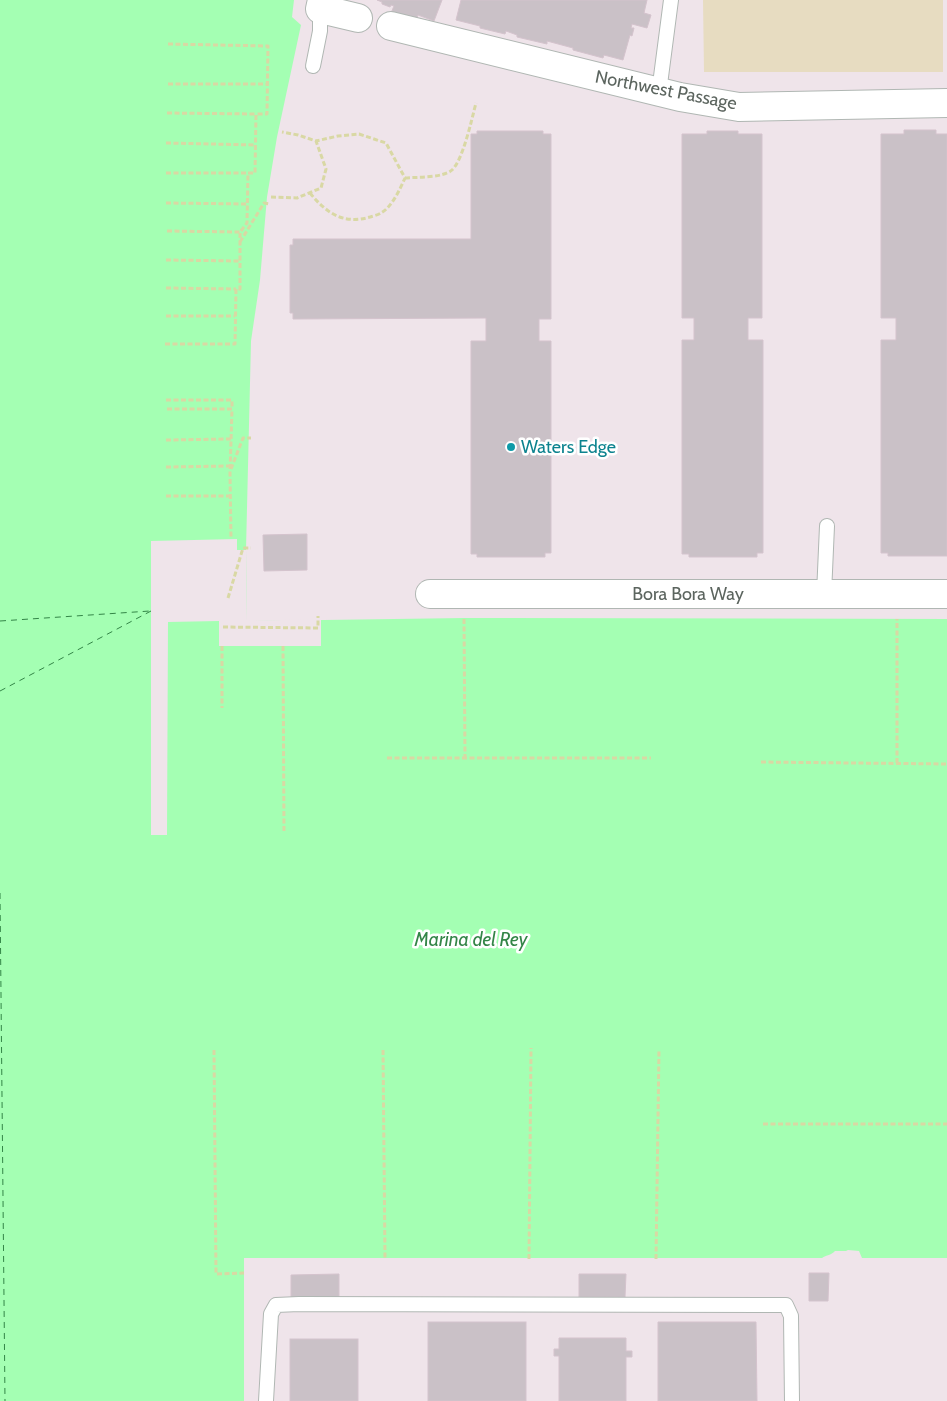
<svg xmlns="http://www.w3.org/2000/svg" width="947" height="1401" font-family="Cabin,sans-serif">
<rect width="100%" height="100%" fill="#efe4ea"/>
<path fill="#e7dcc1" d="M703,0H943V72H704Z"/>
<path fill="#a4ffb3" d="M0,0H294L292,17L301,25L277,137L267,197L260,280L251,341L246,550L247,621L464,618L947,619V1258H862L859,1251L848,1250L846,1251H835C832,1255 826,1255 822,1258H244V1401H0Z"/>
<path fill="#efe4ea" d="M237,539V550H246L247,621L321,619V646H219V621L168,622L167,835H151V541Z"/>
<g fill="none" stroke-linecap="round" stroke-linejoin="round">
<g stroke="#338547" stroke-width="1" stroke-dasharray="6 5" stroke-linecap="butt">
<path d="M0,621L150,611"/>
<path d="M0,691L151,611"/>
<path d="M0,893L5,1401"/>
</g>
</g>
<g fill="#cac1c7" stroke="#d4c3cd">
<path d="M377,0H442L434,21L418,15L417,18L408,15L407,19L391,13L394,6L391,5L390,7L382,4V2Z"/>
<path d="M461,0H647L644,13L651,15L647,28L632,24L631,28H634L632,36L630,35L623,60L604,55L603,58L573,50V48L547,41V44L517,37V35L506,31L505,34L480,28V26L456,20Z"/>
<path d="M904,130H936V134H947V556H888V553H881V340H896V318H881V134H904Z"/>
<path d="M477,131H543V134H551V319H539V341H551V553H545V557H477V554H471V341H486V318L293,319V313H290V245H293V239H471V134H477Z"/>
<path d="M707,131H738V134H762V318H748V340H763V553H757V557H689V554H682V340H694V318H682V134H707Z"/>
<path d="M307,534V570L264,571L263,535Z"/>
<path d="M809,1273H829L828,1301H809Z"/>
<path d="M339,1274V1297H291V1275Z"/>
<path d="M579,1274H626L625,1297H579Z"/>
<rect x="428" y="1322" width="98" height="79"/>
<path d="M658,1322H756L757,1401H658Z"/>
<path d="M559,1338H626V1351H632V1357H626V1401H559V1356H554V1349H559Z"/>
<rect x="290" y="1339" width="68" height="62"/>
</g>
<g fill="none" stroke-linecap="round" stroke-linejoin="round">
<g stroke="#b0b7b3" stroke-width="16">
<g id="lane">
<path d="M313,66L320,31V9"/>
<path d="M659,92L671,0"/>
<path d="M824,594L827,526"/>
<path d="M266,1401L271,1314L276,1305L299,1304L786,1305L791,1316L792,1401"/>
</g>
</g>
<g stroke="#b0b7b3" stroke-width="30">
<g id="street">
<path d="M322,0L320,9L358,18"/>
<path d="M391,26L680,97L739,107L947,103"/>
<path d="M430,594H947"/>
</g>
</g>
<g stroke="#d9d8a4" stroke-width="3" stroke-dasharray="5 2.5" stroke-linecap="butt">
<path d="M168,84H267"/>
<path d="M167,113L256,114"/>
<path d="M166,143L256,145"/>
<path d="M166,173H248"/>
<path d="M405,178C417,177 443,178 452,170C463,160 472,118 476,103"/>
<path d="M310,193C326,213 344,225 370,217C373,216 378,215 381,213C392,207 400,189 405,178L386,143L359,134L338,136L316,141"/>
<path d="M271,197L297,198L321,188L326,169L316,141L298,135L282,132"/>
<path d="M166,203L247,204"/>
<path d="M167,231L240,232"/>
<path d="M240,242L264,203L270,204"/>
<path d="M166,260L240,261"/>
<path d="M166,288L236,289"/>
<path d="M166,316H235"/>
<path d="M165,344H235L236,289H240V232L247,223L248,173H255L256,114H267L268,46L168,44"/>
<path d="M166,400H232V409"/>
<path d="M167,409H232L230,473L231,539"/>
<path d="M166,440L231,439"/>
<path d="M166,467L231,466"/>
<path d="M231,469L243,438H251"/>
<path d="M166,496H231"/>
<path d="M228,598L243,548H251"/>
<path d="M464,619L465,758"/>
<path d="M223,627L318,628V616"/>
<path d="M222,646V708"/>
<path d="M283,646L284,833"/>
<path d="M387,758H651"/>
<path d="M761,762L947,764"/>
<path d="M897,763V619"/>
<path d="M214,1050L216,1274L244,1273"/>
<path d="M383,1050L385,1259"/>
<path d="M763,1124H947"/>
<path d="M529,1259L531,1048"/>
<path d="M656,1259L659,1049"/>
</g>
<use href="#lane" stroke="#fff" stroke-width="14"/>
<use href="#street" stroke="#fff" stroke-width="28"/>
</g>
<circle fill="#0f9aa8" stroke="#fff" stroke-width="2" cx="511" cy="447" r="5"/>
<g text-anchor="middle" stroke-width="5" stroke-linejoin="round" paint-order="stroke">
<g font-size="18" fill="#5c655f" stroke="#fff">
<text transform="translate(666 90) rotate(11)" y="6">Northwest Passage</text>
<text x="688" y="600">Bora Bora Way</text>
</g>
<g font-size="18" fill="#0d838f" stroke="#fff" text-anchor="start">
<text x="521" y="453">Waters Edge</text>
</g>
<g font-size="19" font-style="italic" fill="#338547" stroke="#fff">
<text x="471" y="946">Marina del Rey</text>
</g>
</g>
</svg>
